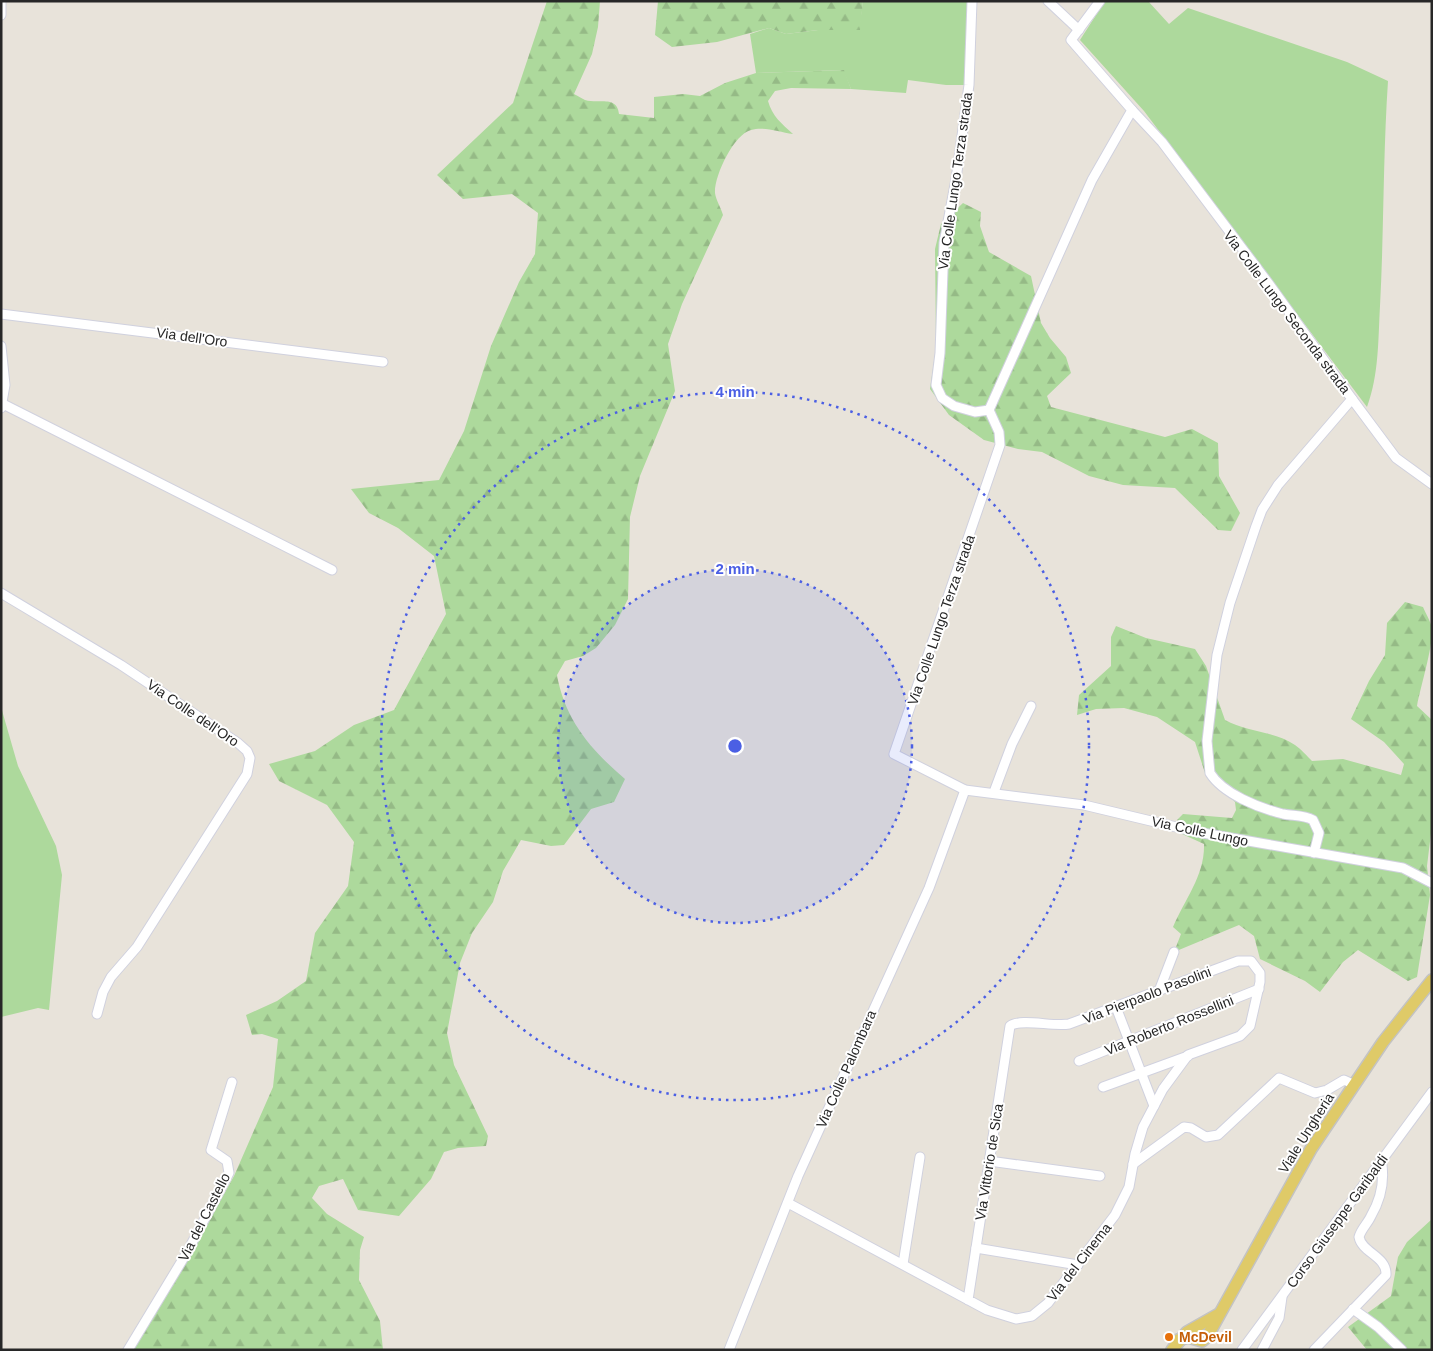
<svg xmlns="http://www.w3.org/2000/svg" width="1433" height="1351" font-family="Helvetica,sans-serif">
<defs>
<pattern id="forest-firs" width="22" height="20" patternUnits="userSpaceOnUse" patternTransform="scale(1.25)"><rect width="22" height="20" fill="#add99c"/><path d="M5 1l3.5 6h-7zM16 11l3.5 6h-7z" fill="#95ba86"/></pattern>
</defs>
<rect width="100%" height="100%" fill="#e8e3da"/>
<g fill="#add99c">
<path d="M863,1H972L969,85H946L908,80L906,93L851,89L843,70L756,73L750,34L769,28L786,34L818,30H859Z"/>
<path d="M1105,1H1148L1169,24L1188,8L1347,62L1388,81C1383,156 1384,231 1380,306C1378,341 1379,374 1367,407L1144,111L1080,40Z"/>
<path d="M1,707L18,766L56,846L62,875L49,1010L38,1008L1,1017Z"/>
</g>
<g fill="url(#forest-firs)">
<path d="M547,1H600L598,27L592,54L574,94C578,96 581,98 585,100C599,104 617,95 619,114L654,118V97L683,94L700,96L725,83L756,73L844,70L851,89L791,88L775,91L768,101C772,116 782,124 793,134C779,132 764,126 751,130C734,134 714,176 715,193C716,200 721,208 723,215L682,304L668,344L675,391L640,476L630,517L628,599L615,625L596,648L583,656L565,661L557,675C565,720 591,750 625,779L614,802L591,809L564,845L551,846L521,840L503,871L493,902L472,933L460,963L447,1033L454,1065L488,1136L486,1146L458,1148L444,1152L431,1179L399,1216L358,1210L343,1179L319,1186L312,1198L327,1214L364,1237L360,1250L359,1280L380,1321L383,1350H125L195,1247L234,1176L273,1087L278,1039L262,1034L252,1035L246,1015L277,1001L306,981L315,933L348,886L354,842L327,805L279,781L269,764L315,751L354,725L394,710L446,614L434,556L398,528L369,513L351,489L439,480L464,431L491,346L519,282L535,254L538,213L512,194L463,199L437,175L513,103Z"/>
<path d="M658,1H863L860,30H818L786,34L769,28L717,42L672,47L655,35Z"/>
<path d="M963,203L981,212L980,226L989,252L1031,276L1041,323L1050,338L1066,357L1071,373L1047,396L1051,407L1165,437L1192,429L1218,443L1219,476L1240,513L1231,531L1218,530L1175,488L1123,485L1089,476L1042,452L1018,449L984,440L949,415L930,389L936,347L935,249L941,224Z"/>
<path d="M1405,602L1423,607C1426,614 1431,622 1432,629C1433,647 1421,685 1417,706L1432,720V825L1427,866L1430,895L1417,977L1408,981L1358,950L1343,962L1320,992L1305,981L1260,959L1254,936L1239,925L1174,952L1181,934L1173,927C1185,899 1205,875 1204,844L1182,834L1177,820L1183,814L1232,818L1236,810L1235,802L1205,773L1195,742L1157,717L1124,708L1096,709L1077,715L1079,695L1111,666V637L1116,626L1146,638L1195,649L1206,666L1225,720C1247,732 1274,731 1295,745C1301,749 1307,756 1312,761L1343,759L1401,775L1404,764L1384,742L1351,719L1369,681L1385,655L1387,623Z"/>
<path d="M1432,1219V1350H1367L1348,1327L1391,1296L1398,1257L1407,1242Z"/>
</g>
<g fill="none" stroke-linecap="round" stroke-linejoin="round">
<g stroke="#d0d1de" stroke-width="11">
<g id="minor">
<path d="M972,1L969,85L956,179L944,243L940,353L936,385L942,398L954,406L975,412L989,410"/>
<path d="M1048,1L1079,30"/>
<path d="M1100,1L1071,40L1132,110L1092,180L989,410L999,432L1000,445L894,754L965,790L1084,805L1197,832L1403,868L1432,883"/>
<path d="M1,15V1"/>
<path d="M1132,110L1162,142L1269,284L1352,399L1278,485L1262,510L1256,526L1230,603L1217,655L1207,741L1210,773C1223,794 1259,808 1283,814C1293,816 1304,815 1313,820L1319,833L1314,853"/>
<path d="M1,314L383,362"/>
<path d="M1,346L5,385L1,408"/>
<path d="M1352,399L1396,458L1432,484"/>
<path d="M3,404L332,570"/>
<path d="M1,593L121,665L238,743L247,751L250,758L247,774L137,947L111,977L103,992L97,1014"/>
<path d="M994,792L1012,744L1031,706"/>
<path d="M1159,991L1174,952"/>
<path d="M1116,1007L1154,1106"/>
<path d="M1079,1061L1259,989"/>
<path d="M1103,1087L1188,1056"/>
<path d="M989,1161L1100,1176"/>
<path d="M1133,1164L1184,1127L1191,1128L1206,1137L1218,1135L1279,1078L1315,1093L1327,1090L1344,1080L1355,1085"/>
<path d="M788,1203L987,1310L1016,1319L1032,1316L1048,1303L1115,1215L1129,1187L1135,1154L1143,1127L1163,1089L1188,1055L1240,1036L1250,1026L1260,982V973L1251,961H1238L1069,1024C1054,1027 1020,1018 1010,1026L968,1300"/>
<path d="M976,1248L1078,1265"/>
<path d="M903,1264L920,1157"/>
<path d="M1353,1309L1378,1327L1402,1350"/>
<path d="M128,1350L186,1254L229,1173L227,1161L211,1150L232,1082"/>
<path d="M729,1350L798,1176L929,888L965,790"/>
<path d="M1242,1350L1432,1092"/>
<path d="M1262,1350L1279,1318L1282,1297"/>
<path d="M1314,1350L1386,1275C1387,1256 1362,1253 1359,1237C1361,1229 1368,1223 1371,1216C1381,1199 1385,1179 1381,1159"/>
</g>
</g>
<g stroke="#c3c3c3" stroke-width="14">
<g id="major">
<path d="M1178,1340L1188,1337L1202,1341L1207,1337L1311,1149L1383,1042L1432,980"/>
<path d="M1172,1350L1187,1332L1217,1315"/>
</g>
</g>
<use href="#minor" stroke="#fff" stroke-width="9"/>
<use href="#major" stroke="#dfca68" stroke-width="11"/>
</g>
<circle cx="735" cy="746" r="177" fill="#4b5fe4" fill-opacity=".12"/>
<g fill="none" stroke="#4b5fe4" stroke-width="2.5" stroke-dasharray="2.5 5">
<circle cx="735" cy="746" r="177"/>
<circle cx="735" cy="746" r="354"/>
</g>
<circle fill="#e8710a" stroke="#fff" stroke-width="2" cx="1169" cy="1337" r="5"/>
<g text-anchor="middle" stroke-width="4" stroke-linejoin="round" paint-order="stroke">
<g font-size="14" fill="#272727" stroke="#fff">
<text transform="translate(955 181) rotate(-82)" y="5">Via Colle Lungo Terza strada</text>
<text transform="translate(1287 312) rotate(53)" y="5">Via Colle Lungo Seconda strada</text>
<text transform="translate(192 337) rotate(8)" y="5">Via dell'Oro</text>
<text transform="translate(941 620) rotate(-71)" y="5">Via Colle Lungo Terza strada</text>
<text transform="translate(193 713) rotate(34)" y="5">Via Colle dell'Oro</text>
<text transform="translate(1200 831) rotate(12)" y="5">Via Colle Lungo</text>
<text transform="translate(1147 995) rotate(-21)" y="5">Via Pierpaolo Pasolini</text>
<text transform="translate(1169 1025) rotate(-22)" y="5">Via Roberto Rossellini</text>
<text transform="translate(846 1069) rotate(-66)" y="5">Via Colle Palombara</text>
<text transform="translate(1306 1133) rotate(-58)" y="5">Viale Ungheria</text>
<text transform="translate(989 1162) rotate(-81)" y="5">Via Vittorio de Sica</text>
<text transform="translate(204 1217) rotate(-63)" y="5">Via del Castello</text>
<text transform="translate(1337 1221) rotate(-54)" y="5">Corso Giuseppe Garibaldi</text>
<text transform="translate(1079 1262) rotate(-52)" y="5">Via del Cinema</text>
</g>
<g font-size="14" font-weight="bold" fill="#c56008" stroke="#fff" text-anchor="start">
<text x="1179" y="1342">McDevil</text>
</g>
</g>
<circle cx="735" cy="746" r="8" fill="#4b5fe4" stroke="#fff" stroke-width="2.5"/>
<g font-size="15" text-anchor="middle" font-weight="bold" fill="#4b5fe4" stroke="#fff" stroke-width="4" stroke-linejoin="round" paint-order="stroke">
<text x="735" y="397">4 min</text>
<text x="735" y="574">2 min</text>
</g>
<rect width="1433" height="1351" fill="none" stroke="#272727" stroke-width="5"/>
</svg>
